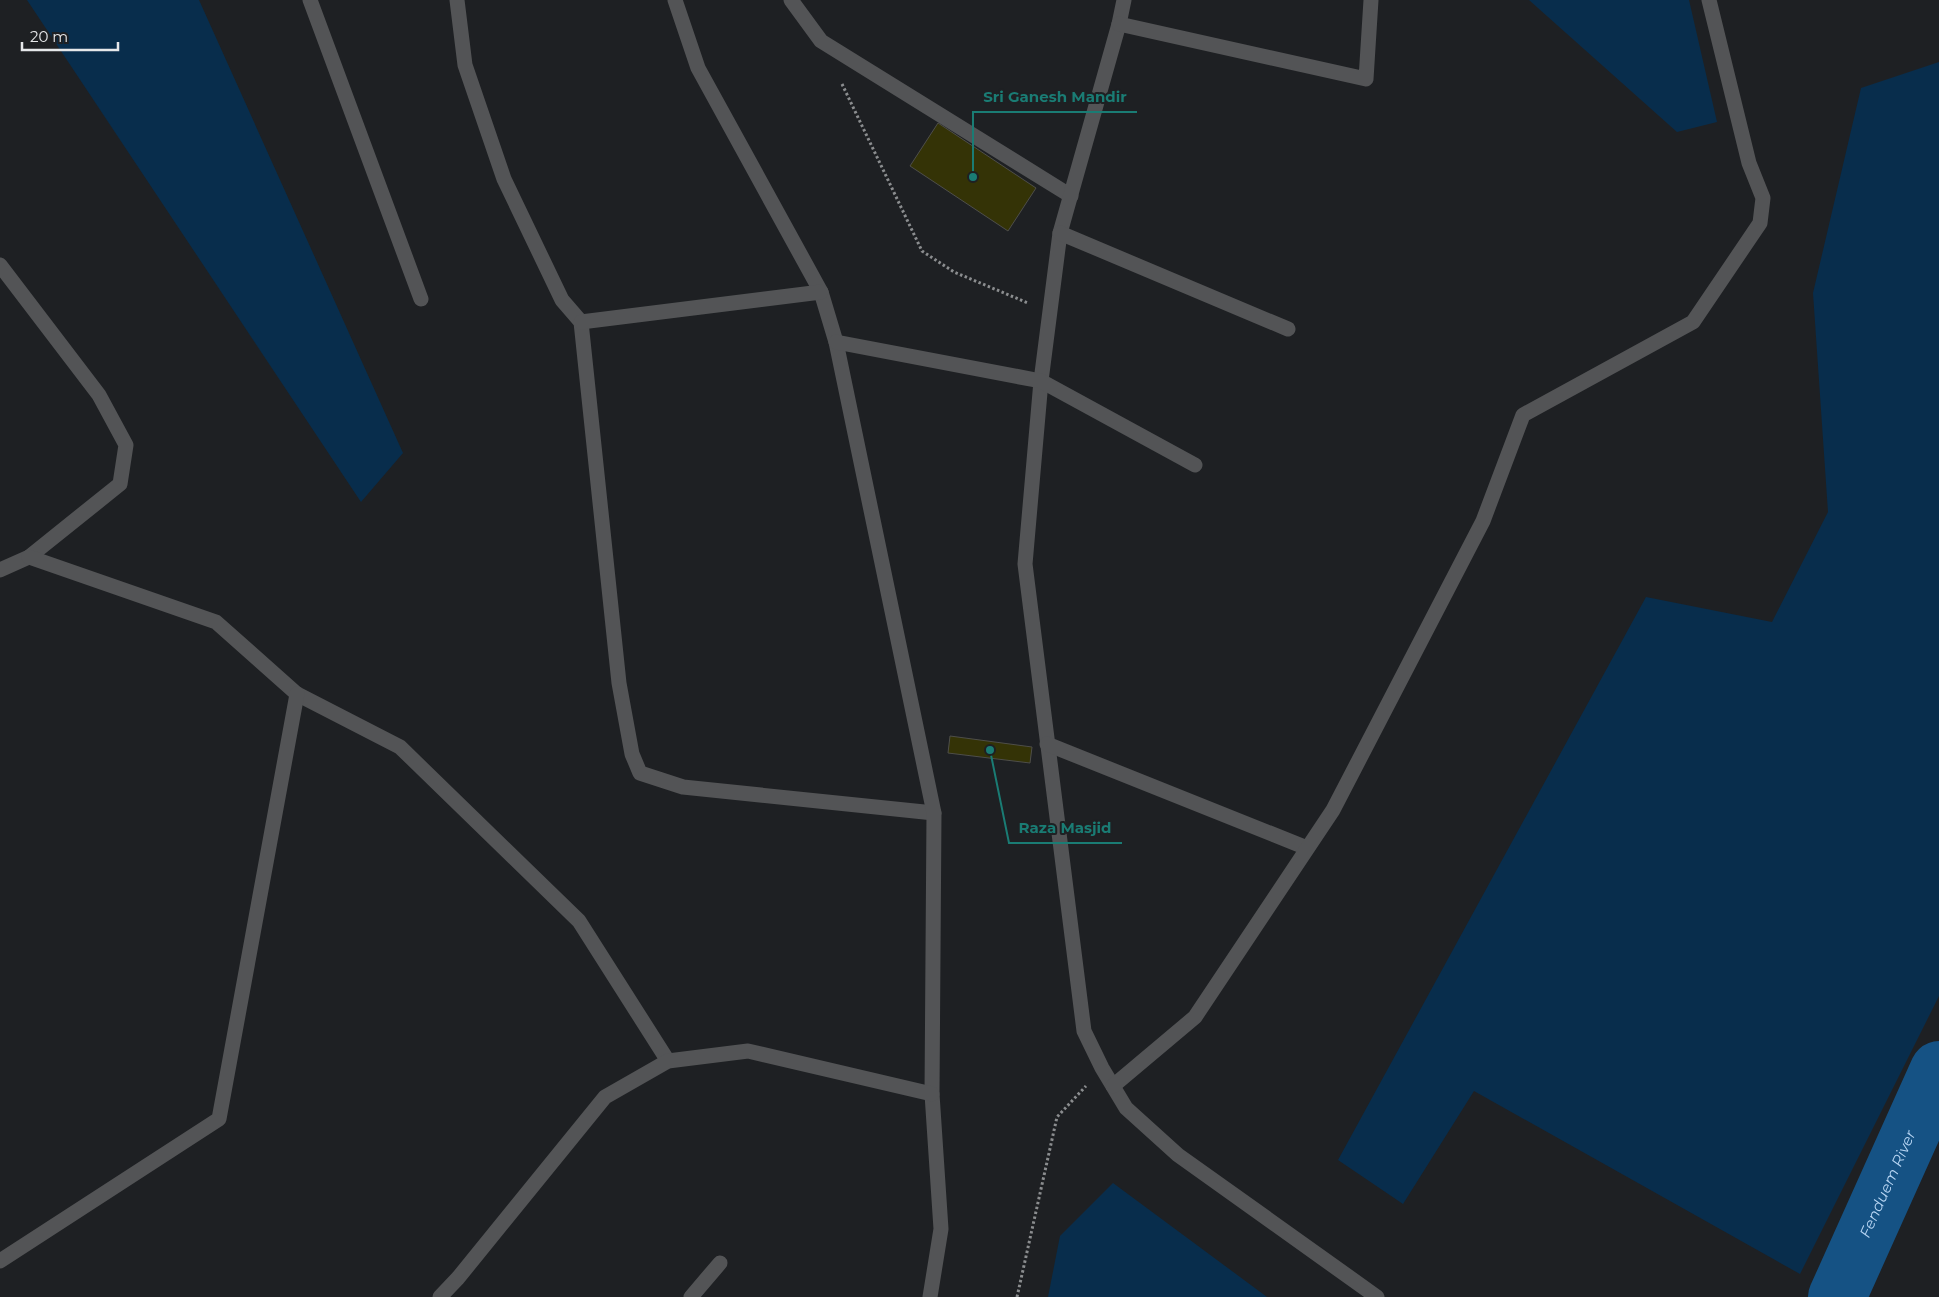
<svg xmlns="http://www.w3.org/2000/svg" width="1939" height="1297" font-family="Montserrat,sans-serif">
<rect width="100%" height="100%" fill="#1e2023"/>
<g fill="#082d4c">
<path d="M27,0H199L403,453L361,502Z"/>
<path d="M1529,0H1689L1717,122L1677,132Z"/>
<path d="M1939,62V996L1800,1274L1474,1091L1403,1204L1338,1160L1646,597L1772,622L1828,512L1813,293L1861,88Z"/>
<path d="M1113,1183L1267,1297H1048L1060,1236Z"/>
</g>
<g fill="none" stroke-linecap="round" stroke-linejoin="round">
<path stroke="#155284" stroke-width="58" id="s1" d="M1837,1297L1939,1070"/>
</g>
<g fill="#343306" stroke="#4e4e4a">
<path d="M938,123L1036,188L1008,231L910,166Z"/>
<path d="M950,736L1032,747L1030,763L948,753Z"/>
</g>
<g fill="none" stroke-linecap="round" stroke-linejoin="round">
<g stroke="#8b8d8f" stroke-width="3" stroke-dasharray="2.5 2.5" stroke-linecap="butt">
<path d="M842,84L922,251L954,272L1028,303"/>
<path d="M1017,1297L1057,1117L1086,1086"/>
</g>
<g stroke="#535456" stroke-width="15">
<path d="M310,0L421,299"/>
<path d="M457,0L465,65L504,179L562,300L581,322L619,683L632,754L640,773L683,787L934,813"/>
<path d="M675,0L698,68L821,292L836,342L934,813L932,1094L941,1229L930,1297"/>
<path d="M791,0L821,41L1071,196"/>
<path d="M1124,0L1119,24L1060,233L1041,381L1025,564L1084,1031L1102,1068L1126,1108L1178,1155L1377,1297"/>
<path d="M1119,24L1366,79L1371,0"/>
<path d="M1060,233L1288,329"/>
<path d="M0,265L99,395L126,445L120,484L29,557L0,570"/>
<path d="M581,322L821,292"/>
<path d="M836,342L1041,381L1195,465"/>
<path d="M29,557L216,622L297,694L400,747L579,921L668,1061"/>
<path d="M1047,744L1307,848"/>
<path d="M1113,1086L1195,1017L1333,810L1483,521L1523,415L1693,322L1760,223L1763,198L1749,163L1709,0"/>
<path d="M0,1261L219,1119L297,694"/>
<path d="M440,1297L458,1278L605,1097L668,1061L748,1051L932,1094"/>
<path d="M691,1297L720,1263"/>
</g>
</g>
<g text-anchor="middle" stroke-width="4" stroke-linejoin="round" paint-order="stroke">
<g font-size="15" font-style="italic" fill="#b7d5f3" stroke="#1e2023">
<text dy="5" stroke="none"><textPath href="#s1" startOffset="124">Fenduem River</textPath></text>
</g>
</g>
<path fill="none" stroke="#1a7c74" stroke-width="2" d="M973 177L973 112H1137M990 750L1009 843H1122"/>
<g fill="#1a7c74" stroke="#1e2023" stroke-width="2">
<circle cx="973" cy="177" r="5"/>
<circle cx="990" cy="750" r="5"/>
</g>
<g font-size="15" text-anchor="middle" font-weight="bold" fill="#1a7c74" stroke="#1e2023" stroke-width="4" stroke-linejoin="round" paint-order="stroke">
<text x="1055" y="102">Sri Ganesh Mandir</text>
<text x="1065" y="833">Raza Masjid</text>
</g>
<path d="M22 42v8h96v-8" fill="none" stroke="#e6e8ea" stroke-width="2.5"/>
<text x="30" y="42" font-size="15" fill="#e6e8ea" stroke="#1e2023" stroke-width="4" paint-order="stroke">20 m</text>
</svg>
